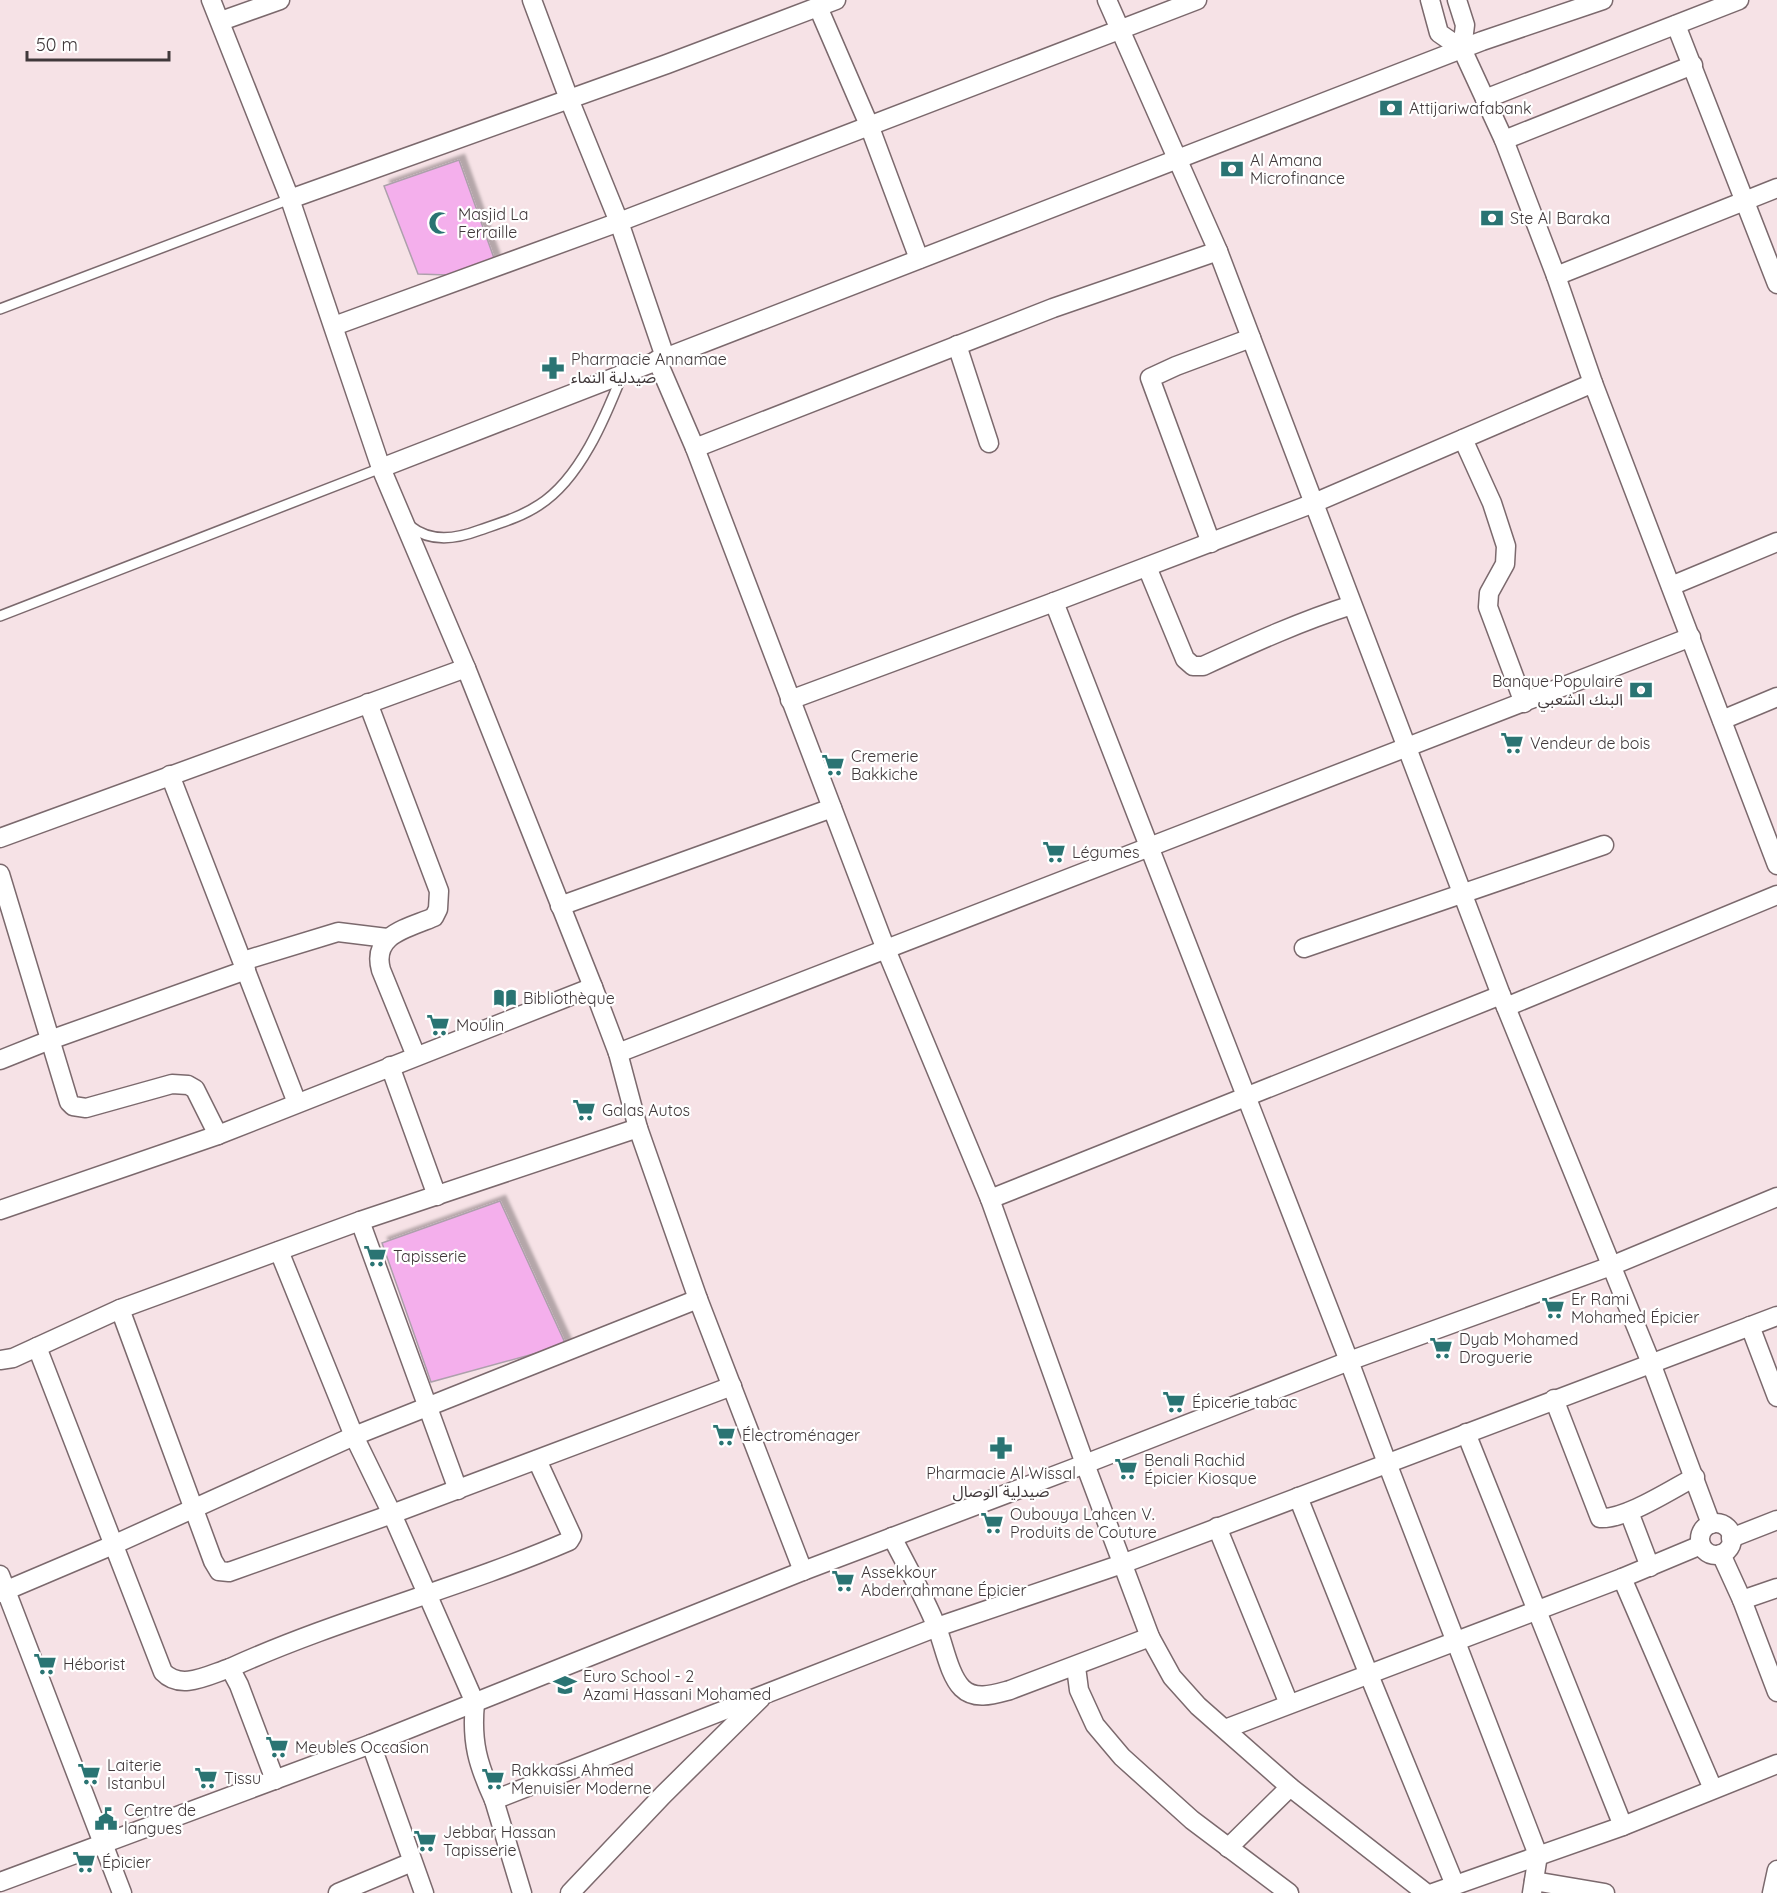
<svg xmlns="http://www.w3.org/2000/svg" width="1777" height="1893" font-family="Quicksand,'Noto Sans Arabic',sans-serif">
<defs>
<filter id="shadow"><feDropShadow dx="5.5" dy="-5.5" stdDeviation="1.5" flood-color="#0004"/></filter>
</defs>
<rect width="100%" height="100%" fill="#f6e2e6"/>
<g fill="#f4afec" stroke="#ada0ab" stroke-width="1.5" filter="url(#shadow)">
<path d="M459,160L495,261L448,275L418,274L384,186Z"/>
<path d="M500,1201L566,1345L431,1382L382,1243Z"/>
</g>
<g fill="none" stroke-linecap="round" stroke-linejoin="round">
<g stroke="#7b696d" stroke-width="12">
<g id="service">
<path d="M0,309L290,199"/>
<path d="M410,526C431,543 456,539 480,530C500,523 521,517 539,505C580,479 605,418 622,375"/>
<path d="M0,616L381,468"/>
</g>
</g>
<g stroke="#7b696d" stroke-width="21">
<g id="minor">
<path d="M211,0L290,199L381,468L466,668L593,987L618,1053L638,1128L698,1299L803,1571"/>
<path d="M532,0L569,99L619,222L665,357"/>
<path d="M1107,0L1218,251L1501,995L1651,1363L1711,1524"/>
<path d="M1430,0L1439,33L1462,49L1504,140L1556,276L1593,383L1777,865"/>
<path d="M1457,0L1465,25L1462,49"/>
<path d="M818,7L869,125L919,259"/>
<path d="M221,21L280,0"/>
<path d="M1676,25L1777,284"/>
<path d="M1485,99L1739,0"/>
<path d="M1504,140L1693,65"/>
<path d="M290,199L667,64L836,0"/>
<path d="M1556,276L1777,188"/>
<path d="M334,326L619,222L1197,0"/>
<path d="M957,345L989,443"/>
<path d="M657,360L695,448L885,947L990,1199L1085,1464L1150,1637L1172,1677L1198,1706L1290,1787L1426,1893"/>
<path d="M1463,439L1492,503L1506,546L1505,564L1489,593L1488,607L1524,703"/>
<path d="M695,448L1053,308L1218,251"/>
<path d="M381,468L1482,41L1603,0"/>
<path d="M1211,543L1150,378L1176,366L1251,338"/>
<path d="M1147,567L1185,659L1193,666H1203C1253,643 1301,621 1352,605"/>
<path d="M1671,586L1777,542"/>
<path d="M1054,602L1349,1361L1387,1463L1538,1855L1532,1893"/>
<path d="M790,700L1054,602L1314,503L1593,383"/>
<path d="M368,703L439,891L438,909L434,917C409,928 371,934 381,970L416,1056"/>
<path d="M1722,720L1777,697"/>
<path d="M170,775L297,1103"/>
<path d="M0,838L466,668"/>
<path d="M0,874L69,1102L73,1106L86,1108L172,1084L188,1085L195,1089L218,1135"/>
<path d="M560,906L832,808"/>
<path d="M1304,948L1604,845"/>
<path d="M243,961L338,932L387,938"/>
<path d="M1506,1007L1777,895"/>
<path d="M618,1053C975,912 1334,778 1691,637"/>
<path d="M0,1060L50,1040L246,970"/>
<path d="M390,1066L437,1196"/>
<path d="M990,1199L1501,995"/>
<path d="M0,1210L218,1135L593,987"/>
<path d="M360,1221L458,1490"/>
<path d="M279,1251L354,1436L392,1514L475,1703C471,1742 478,1765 494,1800L937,1627L1122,1564L1777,1316"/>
<path d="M120,1309L213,1561L219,1571L229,1572L392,1514L732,1386"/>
<path d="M1750,1326L1777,1397"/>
<path d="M37,1347L163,1672C181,1691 208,1675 230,1668"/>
<path d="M0,1360L13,1358L120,1309L360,1221L638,1128"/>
<path d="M1554,1399L1600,1518C1625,1520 1672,1489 1695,1477"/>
<path d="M1466,1433L1623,1826"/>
<path d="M1298,1497L1369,1675L1455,1885"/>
<path d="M1629,1512L1650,1567"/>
<circle cx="1716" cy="1539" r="16"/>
<path d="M1217,1527L1289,1704"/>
<path d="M892,1537C907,1567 925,1597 937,1628C944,1645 949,1675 962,1688C975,1701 995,1694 1010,1690L1150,1637"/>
<path d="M1731,1538L1777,1520"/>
<path d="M1721,1554L1742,1600L1777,1692"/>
<path d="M0,1575L122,1893"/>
<path d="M1622,1578L1713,1789"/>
<path d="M0,1593L113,1545L354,1436L698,1299"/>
<path d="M1742,1600L1777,1588"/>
<path d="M1076,1667L1079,1690L1095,1725L1122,1757L1192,1820L1289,1893"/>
<path d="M1225,1729L1622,1578L1701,1545"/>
<path d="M371,1744L424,1893"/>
<path d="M275,1780L239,1685L230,1668C340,1618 458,1589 569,1541L572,1536L537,1460"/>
<path d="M494,1800L522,1893"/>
<path d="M1228,1848L1290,1787"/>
<path d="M1534,1881L1605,1893"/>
<path d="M0,1882L371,1744L803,1571L1085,1464L1349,1361L1611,1266L1777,1197"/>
<path d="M338,1893L412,1862"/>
<path d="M570,1893L663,1795L761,1698"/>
<path d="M1433,1893L1623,1826L1777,1764"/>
<path d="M1772,1893L1777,1870"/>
</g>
</g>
<use href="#service" stroke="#fff" stroke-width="9"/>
<use href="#minor" stroke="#fff" stroke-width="18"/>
</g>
<defs>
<g id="bank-bare" transform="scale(1.8)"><path d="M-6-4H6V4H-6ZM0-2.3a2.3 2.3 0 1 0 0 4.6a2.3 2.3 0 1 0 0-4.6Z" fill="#2a7473" stroke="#fff" stroke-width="2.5" paint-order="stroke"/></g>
<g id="mosque-bare" transform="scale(1.8)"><path d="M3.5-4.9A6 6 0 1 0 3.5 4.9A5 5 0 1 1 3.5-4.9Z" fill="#2a7473" stroke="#fff" stroke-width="2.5" paint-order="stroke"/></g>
<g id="pharmacy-bare" transform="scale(1.8)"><path d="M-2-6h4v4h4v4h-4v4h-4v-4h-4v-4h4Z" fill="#2a7473" stroke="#fff" stroke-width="2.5" paint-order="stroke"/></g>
<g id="supermarket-bare" transform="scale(1.8)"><path d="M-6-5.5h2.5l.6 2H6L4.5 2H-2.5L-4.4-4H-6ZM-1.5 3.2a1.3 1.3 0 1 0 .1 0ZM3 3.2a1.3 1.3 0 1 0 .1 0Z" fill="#2a7473" stroke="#fff" stroke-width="2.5" paint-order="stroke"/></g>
<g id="library-bare" transform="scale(1.8)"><path d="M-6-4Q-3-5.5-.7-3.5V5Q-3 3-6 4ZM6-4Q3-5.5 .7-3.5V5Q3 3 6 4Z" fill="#2a7473" stroke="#fff" stroke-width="2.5" paint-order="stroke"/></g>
<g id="school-bare" transform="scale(1.8)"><path d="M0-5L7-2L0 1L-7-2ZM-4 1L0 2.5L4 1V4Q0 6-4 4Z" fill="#2a7473" stroke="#fff" stroke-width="2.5" paint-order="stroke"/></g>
<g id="civic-bare" transform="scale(1.8)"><path d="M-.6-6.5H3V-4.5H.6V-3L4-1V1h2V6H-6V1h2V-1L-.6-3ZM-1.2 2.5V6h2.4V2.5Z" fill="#2a7473" stroke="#fff" stroke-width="2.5" paint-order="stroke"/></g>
</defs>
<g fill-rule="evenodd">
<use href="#bank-bare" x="1391" y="108"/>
<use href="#bank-bare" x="1232" y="169"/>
<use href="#bank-bare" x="1492" y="218"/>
<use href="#mosque-bare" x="440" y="223"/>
<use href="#pharmacy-bare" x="553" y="368"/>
<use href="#bank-bare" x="1641" y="690"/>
<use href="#supermarket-bare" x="1512" y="743"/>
<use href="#supermarket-bare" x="833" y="765"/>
<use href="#supermarket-bare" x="1054" y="852"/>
<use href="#library-bare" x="505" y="998"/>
<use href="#supermarket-bare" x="438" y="1025"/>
<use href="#supermarket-bare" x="584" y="1110"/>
<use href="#supermarket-bare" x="375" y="1256"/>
<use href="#supermarket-bare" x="1553" y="1308"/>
<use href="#supermarket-bare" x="1441" y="1348"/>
<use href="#supermarket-bare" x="1174" y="1402"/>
<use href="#supermarket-bare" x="724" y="1435"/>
<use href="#pharmacy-bare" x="1001" y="1448"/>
<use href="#supermarket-bare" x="1126" y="1469"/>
<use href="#supermarket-bare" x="992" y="1523"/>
<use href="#supermarket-bare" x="843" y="1581"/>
<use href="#supermarket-bare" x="45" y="1664"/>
<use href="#school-bare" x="565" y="1685"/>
<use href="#supermarket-bare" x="277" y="1747"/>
<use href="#supermarket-bare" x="89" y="1774"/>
<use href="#supermarket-bare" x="206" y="1778"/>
<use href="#supermarket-bare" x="493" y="1779"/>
<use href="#civic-bare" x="106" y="1819"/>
<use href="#supermarket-bare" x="425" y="1841"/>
<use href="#supermarket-bare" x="84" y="1862"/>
</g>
<g text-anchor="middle" stroke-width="4.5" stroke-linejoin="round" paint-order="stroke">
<g font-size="16" fill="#40383a" stroke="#fff" text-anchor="start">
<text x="1409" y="114">Attijariwafabank</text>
<text x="1250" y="166">Al Amana<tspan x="1250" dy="18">Microfinance</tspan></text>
<text x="458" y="220">Masjid La<tspan x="458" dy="18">Ferraille</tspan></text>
<text x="1510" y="224">Ste Al Baraka</text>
<text x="571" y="365">Pharmacie Annamae<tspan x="571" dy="18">صيدلية النماء</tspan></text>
<text x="1623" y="687" text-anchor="end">Banque Populaire<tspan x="1623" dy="18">البنك الشعبي</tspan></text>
<text x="1530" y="749">Vendeur de bois</text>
<text x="851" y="762">Cremerie<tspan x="851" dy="18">Bakkiche</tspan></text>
<text x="1072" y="858">Légumes</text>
<text x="523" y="1004">Bibliothèque</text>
<text x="456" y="1031">Moulin</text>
<text x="602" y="1116">Galas Autos</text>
<text x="393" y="1262">Tapisserie</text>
<text x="1571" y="1305">Er Rami<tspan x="1571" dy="18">Mohamed Épicier</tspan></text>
<text x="1459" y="1345">Dyab Mohamed<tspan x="1459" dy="18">Droguerie</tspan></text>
<text x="1192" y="1408">Épicerie tabac</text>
<text x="742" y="1441">Électroménager</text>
<text x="1144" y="1466">Benali Rachid<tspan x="1144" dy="18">Épicier Kiosque</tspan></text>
<text x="1001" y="1479" text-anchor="middle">Pharmacie Al Wissal<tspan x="1001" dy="18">صيدلية الوصال</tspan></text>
<text x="1010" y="1520">Oubouya Lahcen V.<tspan x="1010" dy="18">Produits de Couture</tspan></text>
<text x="861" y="1578">Assekkour<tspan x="861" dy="18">Abderrahmane Épicier</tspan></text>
<text x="63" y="1670">Héborist</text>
<text x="583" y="1682">Euro School - 2<tspan x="583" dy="18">Azami Hassani Mohamed</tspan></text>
<text x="295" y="1753">Meubles Occasion</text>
<text x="107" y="1771">Laiterie<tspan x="107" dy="18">Istanbul</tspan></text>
<text x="511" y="1776">Rakkassi Ahmed<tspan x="511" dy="18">Menuisier Moderne</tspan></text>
<text x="224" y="1784">Tissu</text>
<text x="124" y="1816">Centre de<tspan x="124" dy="18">langues</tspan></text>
<text x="443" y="1838">Jebbar Hassan<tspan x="443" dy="18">Tapisserie</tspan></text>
<text x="102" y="1868">Épicier</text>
</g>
</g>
<path d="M27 51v9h142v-9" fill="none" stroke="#40383a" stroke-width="3"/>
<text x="36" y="51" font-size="18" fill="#40383a" stroke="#ffffff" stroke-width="4.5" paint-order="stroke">50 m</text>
</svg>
